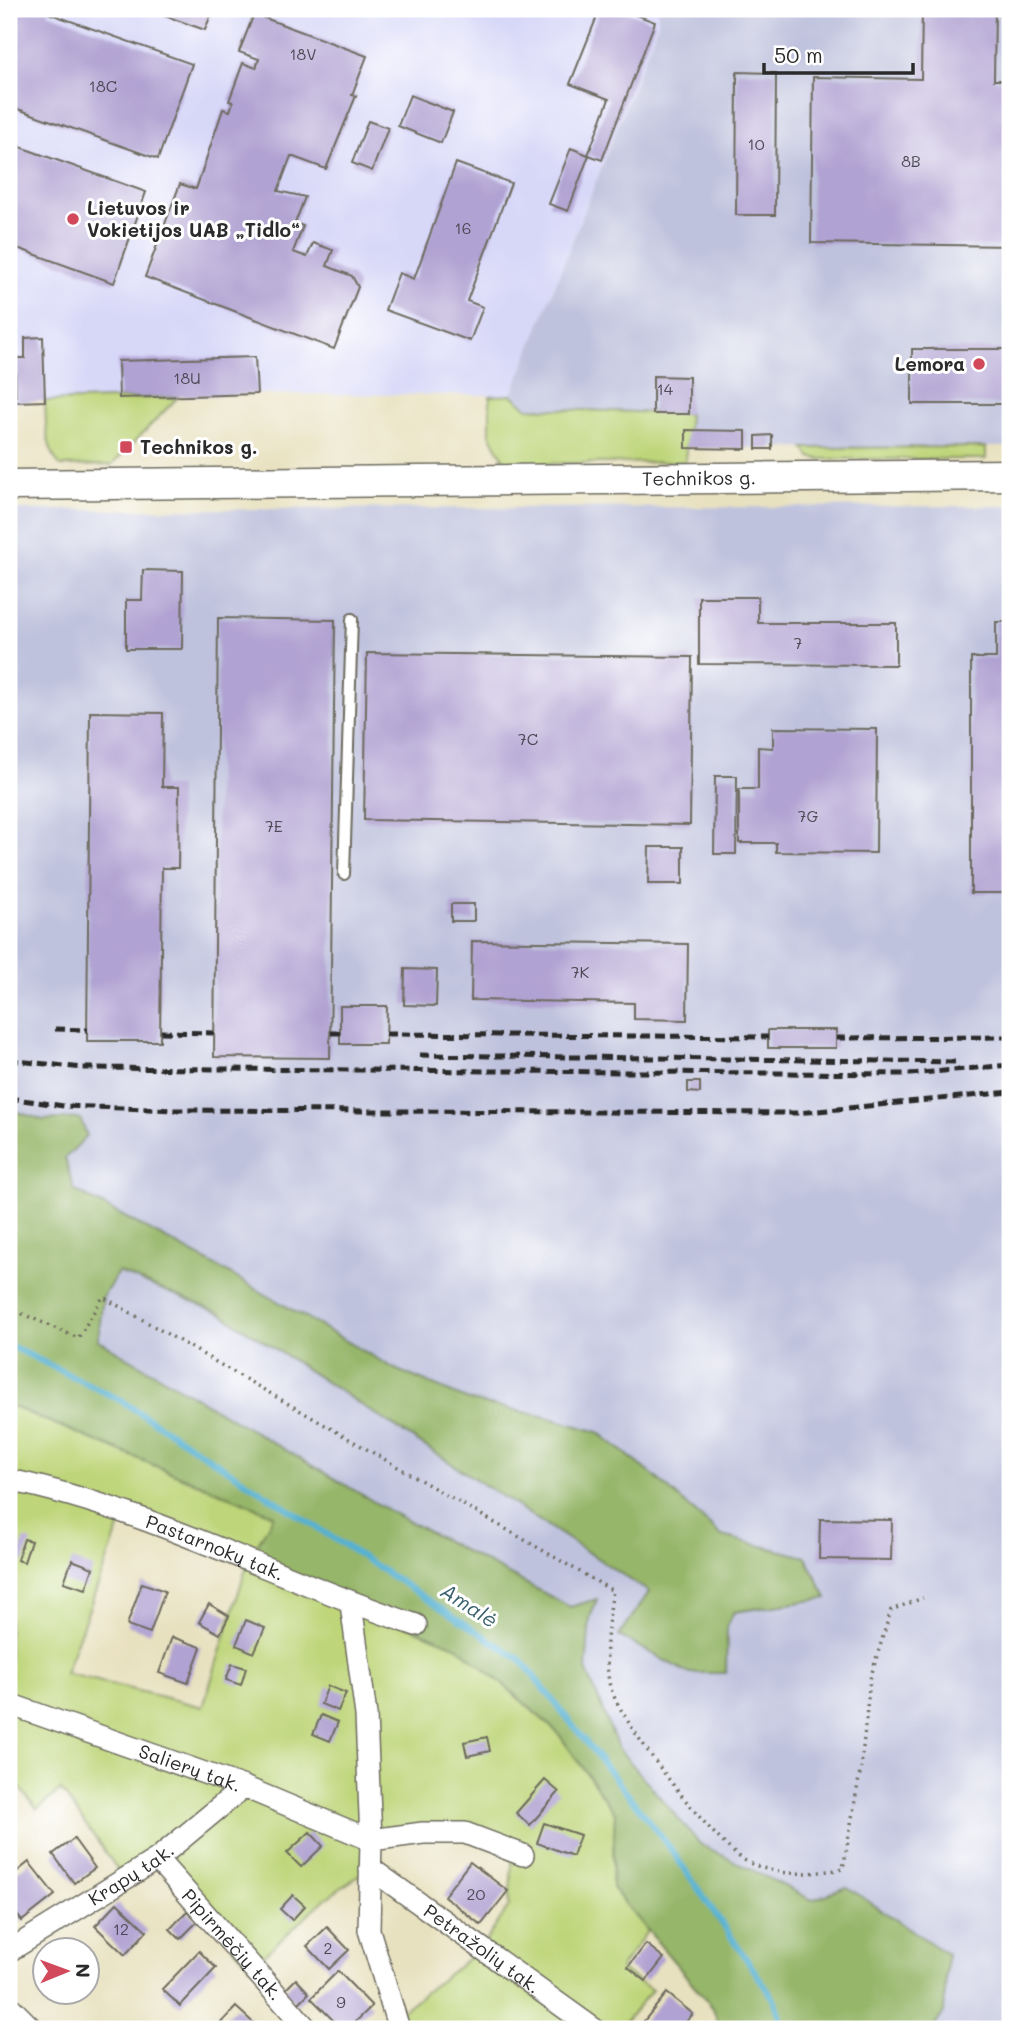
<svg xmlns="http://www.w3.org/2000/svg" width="1019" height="2038" font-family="Mali,sans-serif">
<rect width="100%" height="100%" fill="#fff"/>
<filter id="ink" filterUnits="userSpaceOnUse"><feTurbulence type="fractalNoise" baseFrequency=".0143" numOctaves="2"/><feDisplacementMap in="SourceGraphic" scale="14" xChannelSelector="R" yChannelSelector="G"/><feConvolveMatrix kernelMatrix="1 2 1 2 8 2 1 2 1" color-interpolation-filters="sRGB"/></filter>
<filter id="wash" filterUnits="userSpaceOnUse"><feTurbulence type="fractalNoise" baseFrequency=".00686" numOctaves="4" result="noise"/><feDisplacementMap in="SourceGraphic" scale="28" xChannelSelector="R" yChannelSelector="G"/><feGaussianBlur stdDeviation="1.57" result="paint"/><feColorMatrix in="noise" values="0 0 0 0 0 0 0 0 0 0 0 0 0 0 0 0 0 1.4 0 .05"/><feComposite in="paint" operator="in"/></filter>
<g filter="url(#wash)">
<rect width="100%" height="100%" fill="#e8e1bf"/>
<path fill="#d7d7f8" d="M9,9H658V24L512,395L257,394L9,402Z"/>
<g fill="#bfc2dd">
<path d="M658,9H1010V447L686,448L688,414L528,408L512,395L658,24Z"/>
<path d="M1010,506V2029H932L944,2013L812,1900L700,1844L618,1748L586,1669L590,1618L596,1599L570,1607L393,1513L98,1340L103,1297L117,1272L220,1313L649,1592L726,1673L727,1624L734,1612L827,1598L806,1557L722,1536L653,1475L598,1432L542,1416L471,1401L395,1369L209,1262L73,1190L65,1158L87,1136L80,1119L43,1120L9,1109V510Z"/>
</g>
<g fill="#bed579" stroke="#748052" stroke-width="2" fill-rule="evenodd">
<path d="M512,395L528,408L689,414L685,462L506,464L490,434V396Z"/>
<path d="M178,397L112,465L60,466C45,446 46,425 45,401Z"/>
<path d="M986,447V459H819L810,457L804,448Z"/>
<path d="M9,1405L274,1515L249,1561L458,1647L506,1687L558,1733L615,1813L612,1888L648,1930L620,1969L652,1990L619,2029H399L395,2016L481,1948L509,1906L513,1851L465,1833L371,1840L370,1868L325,1899L251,1967L157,1859L125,1880L61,1790L37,1809L9,1774ZM124,1515L248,1562L203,1707L65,1673Z"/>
</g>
<path fill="#96b669" stroke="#60704a" stroke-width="2" d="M9,1109L43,1120L80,1118L87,1136L65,1158L74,1190L209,1262L395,1369L471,1401L542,1416L598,1432L653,1475L722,1536L806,1557L827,1598L734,1612L727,1625L726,1673H688L619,1636L649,1592L220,1313L118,1272L103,1297L98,1340L393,1513L570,1607L597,1599L590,1618L586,1669L618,1748L700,1844L812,1900L847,1887L947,1954L944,2013L932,2029H720L713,2008L612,1888L615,1813L558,1733L506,1687L458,1647L248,1561L274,1515L9,1405Z"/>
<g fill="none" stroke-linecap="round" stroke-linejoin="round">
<path stroke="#54b1d2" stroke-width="6" d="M9,1345L120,1400L521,1660L668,1845L774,1999L784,2029"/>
</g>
<g id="blocks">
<g fill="#b0a2d2">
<path d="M13,9H50L48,13L192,64L158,159L15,108L9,123V22Z"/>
<path d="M146,9H213L205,30Z"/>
<path d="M600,9H620L655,22L602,160L589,155L568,211L549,204L571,148L588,155L609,99L570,84Z"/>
<path d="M922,9H995L994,80H1010V246L811,243L813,77L921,79Z"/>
<path d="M254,14L367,56L352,95L356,96L326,169L291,156L278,191L305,197L295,223L303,226L293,252L307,257L313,243L333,250L327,266L352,276L358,287L334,349L145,277L180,184L196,189L223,109L230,111L233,102L229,101L243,63L256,68L259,59L239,52Z"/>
<path d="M737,72L776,73L775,215H736Z"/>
<path d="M410,95L453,112L441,143L398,126Z"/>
<path d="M368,121L388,128L372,171L352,163Z"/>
<path d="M9,143L146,192L114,283L9,245Z"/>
<path d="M456,163L511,183L467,301L483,307L470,341L385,310L399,273L414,279Z"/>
<path d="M43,337L45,401L16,402L15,358H25V338Z"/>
<rect x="912" y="349" width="98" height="55"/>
<path d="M255,357L257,394L119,398L118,361Z"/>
<path d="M653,376L689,377V414H653Z"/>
<path d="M686,430L746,431V449L686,448Z"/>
<path d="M772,435V449H756V436Z"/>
<path d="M143,570L183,571L182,649H126V600H142Z"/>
<path d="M699,597H758V623H896V665L699,664Z"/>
<path d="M218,618L335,620L330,1058L214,1057Z"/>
<path d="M996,622H1010V893H971V658H996Z"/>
<path d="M367,653L692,657L690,825L364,820Z"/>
<path d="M90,712L163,713L162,787H179L178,868H162L160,1041H87Z"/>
<path d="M773,728L877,729L876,853L776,852V843H739V789H758V747L773,748Z"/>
<path d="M715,776H737L736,854H714Z"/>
<path d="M649,847H683V884H648Z"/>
<rect x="451" y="904" width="23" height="17"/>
<path d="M472,941L688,944L687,1020L634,1019V1003L471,1000Z"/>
<path d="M405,969L437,970L436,1006L404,1005Z"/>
<path d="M340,1006H387L386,1044H340Z"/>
<rect x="768" y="1030" width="68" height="18"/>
<path d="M688,1082H700V1093L688,1092Z"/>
<path d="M820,1519L892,1520L891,1560L819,1559Z"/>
<path d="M24,1539L31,1541L24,1562L17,1560Z"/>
<path d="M72,1560L93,1568L86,1589L64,1582Z"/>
<path d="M142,1583L165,1591L150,1633L127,1625Z"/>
<path d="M209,1604L229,1616L220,1634L199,1622Z"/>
<path d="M246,1620L265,1628L254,1653L236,1645Z"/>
<path d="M172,1637L201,1647L188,1683L159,1673Z"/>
<path d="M232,1664L246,1668L241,1685L226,1680Z"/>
<path d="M328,1686L346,1693L338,1711L321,1704Z"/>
<path d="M321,1715L338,1722L330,1741L313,1734Z"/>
<path d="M487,1737L490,1751L467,1756L464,1742Z"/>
<path d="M545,1780L559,1792L530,1825L516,1813Z"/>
<path d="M544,1823L580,1835L573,1856L537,1843Z"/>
<path d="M310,1832L323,1846L301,1867L287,1853Z"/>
<path d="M74,1839L95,1868L74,1883L53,1854Z"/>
<path d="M29,1862L55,1895L22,1921L9,1905V1878Z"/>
<path d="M470,1862L508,1891L481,1925L444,1896Z"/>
<path d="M293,1895L305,1906L292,1920L280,1909Z"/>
<path d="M117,1903L147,1931L125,1955L95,1926Z"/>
<path d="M187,1911L198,1921L180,1939L170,1929Z"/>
<path d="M327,1927L349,1950L329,1969L307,1946Z"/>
<path d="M646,1944L664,1958L646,1981L628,1967Z"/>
<path d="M199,1951L216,1968L180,2006L162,1989Z"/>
<path d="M338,1971L372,2006L348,2029H342L311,1998Z"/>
<path d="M296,1979L309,1993L297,2005L284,1991Z"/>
<path d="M667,1993L693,2014L680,2029H642L639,2027Z"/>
<path d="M236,2007L260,2029H215Z"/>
</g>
</g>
</g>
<g filter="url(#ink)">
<use href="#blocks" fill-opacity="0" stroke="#6d6b5f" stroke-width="2"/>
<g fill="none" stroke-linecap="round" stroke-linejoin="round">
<g stroke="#6d6b5f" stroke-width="14">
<path id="lane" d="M344,874L352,619"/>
</g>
<g stroke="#6d6b5f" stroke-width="24">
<g id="street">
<path id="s1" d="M9,1480C150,1509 280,1580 416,1625"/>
<path id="s2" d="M9,1704L244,1787L371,1840L366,1715L351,1604"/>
<path id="s3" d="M157,1859L307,2029"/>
<path id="s4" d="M370,1868L594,2029"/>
<path id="s5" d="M9,1951L157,1859L244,1787"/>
<path d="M9,2006L32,2029"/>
<path d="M399,2029L369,1930L371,1840L423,1833H465L523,1855"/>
</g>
</g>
<g stroke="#6d6b5f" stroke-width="33">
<g id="secondary">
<path id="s6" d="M9,485L1010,475"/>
</g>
</g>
<path stroke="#6d6b5f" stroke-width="3.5" stroke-dasharray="2 5" stroke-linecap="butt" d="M9,1308L78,1338L103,1297L613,1591C608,1622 604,1651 609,1682C614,1715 714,1843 744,1860C777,1878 808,1874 843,1869L861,1767L870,1679L891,1610L923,1598"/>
<use href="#lane" stroke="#fff" stroke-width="10"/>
<use href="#street" stroke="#fff" stroke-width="21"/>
<use href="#secondary" stroke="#fff" stroke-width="30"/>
<g stroke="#2b2b2b" stroke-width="5" stroke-dasharray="10 5" stroke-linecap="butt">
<path d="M55,1029L88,1030"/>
<path d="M161,1032L214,1033"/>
<path d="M331,1033H340"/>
<path d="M386,1034L768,1037"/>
<path d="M836,1038L1010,1037"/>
<path d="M420,1055L959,1062"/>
<path d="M9,1060L83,1068L910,1074L1010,1065"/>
<path d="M9,1098L64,1106L176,1110L797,1113L1010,1092"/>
</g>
</g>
</g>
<g fill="#d1495b" stroke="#fff" stroke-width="2.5">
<circle cx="73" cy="219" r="7"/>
<circle cx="979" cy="364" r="7"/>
<rect x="119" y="440" width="14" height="14" rx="3.5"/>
</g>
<g text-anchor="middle" stroke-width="6" stroke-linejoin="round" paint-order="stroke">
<g font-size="16" fill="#4c4955">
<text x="303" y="60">18V</text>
<text x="103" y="92">18C</text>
<text x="756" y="150">10</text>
<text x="911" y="167">8B</text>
<text x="463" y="234">16</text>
<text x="187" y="384">18U</text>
<text x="665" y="395">14</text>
<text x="798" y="649">7</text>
<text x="528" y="745">7C</text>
<text x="808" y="822">7G</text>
<text x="274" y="832">7E</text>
<text x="580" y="978">7K</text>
<text x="476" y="1900">20</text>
<text x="121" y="1935">12</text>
<text x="328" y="1954">2</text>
<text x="341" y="2008">9</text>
</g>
<g font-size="19" font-weight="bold" fill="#2b2b2b" stroke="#fff" text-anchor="start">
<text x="87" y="215">Lietuvos ir<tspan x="87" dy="22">Vokietijos UAB „Tidlo“</tspan></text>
<text x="965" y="371" text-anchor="end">Lemora</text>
<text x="140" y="454">Technikos g.</text>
</g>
<g font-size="19" fill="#2b2b2b" stroke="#fff">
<text dy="7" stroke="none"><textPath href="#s6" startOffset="690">Technikos g.</textPath></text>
<text dy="7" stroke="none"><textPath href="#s1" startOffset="217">Pastarnokų tak.</textPath></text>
<text dy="7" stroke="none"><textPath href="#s2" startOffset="192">Salierų tak.</textPath></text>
<text dy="7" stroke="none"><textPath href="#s5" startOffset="144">Krapų tak.</textPath></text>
<text dy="7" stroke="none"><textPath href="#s3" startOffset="114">Pipirmėčių tak.</textPath></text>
<text dy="7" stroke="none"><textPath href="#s4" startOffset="138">Petražolių tak.</textPath></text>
</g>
<g font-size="21" font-style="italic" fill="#3b616e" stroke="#fff">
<text transform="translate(469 1606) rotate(33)" y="7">Amalė</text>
</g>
</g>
<rect width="1019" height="2038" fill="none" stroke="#fff" stroke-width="35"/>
<g transform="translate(66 1971) rotate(89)"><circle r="33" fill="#ffffff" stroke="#aaaaaa" stroke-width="2"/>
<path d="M0-5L12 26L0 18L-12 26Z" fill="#d1495b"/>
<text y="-10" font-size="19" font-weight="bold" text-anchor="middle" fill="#2b2b2b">N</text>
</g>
<path d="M764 63v10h149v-10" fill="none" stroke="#2b2b2b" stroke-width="3.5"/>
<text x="774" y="63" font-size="21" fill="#2b2b2b" stroke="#ffffff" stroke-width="5" paint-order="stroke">50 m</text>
</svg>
